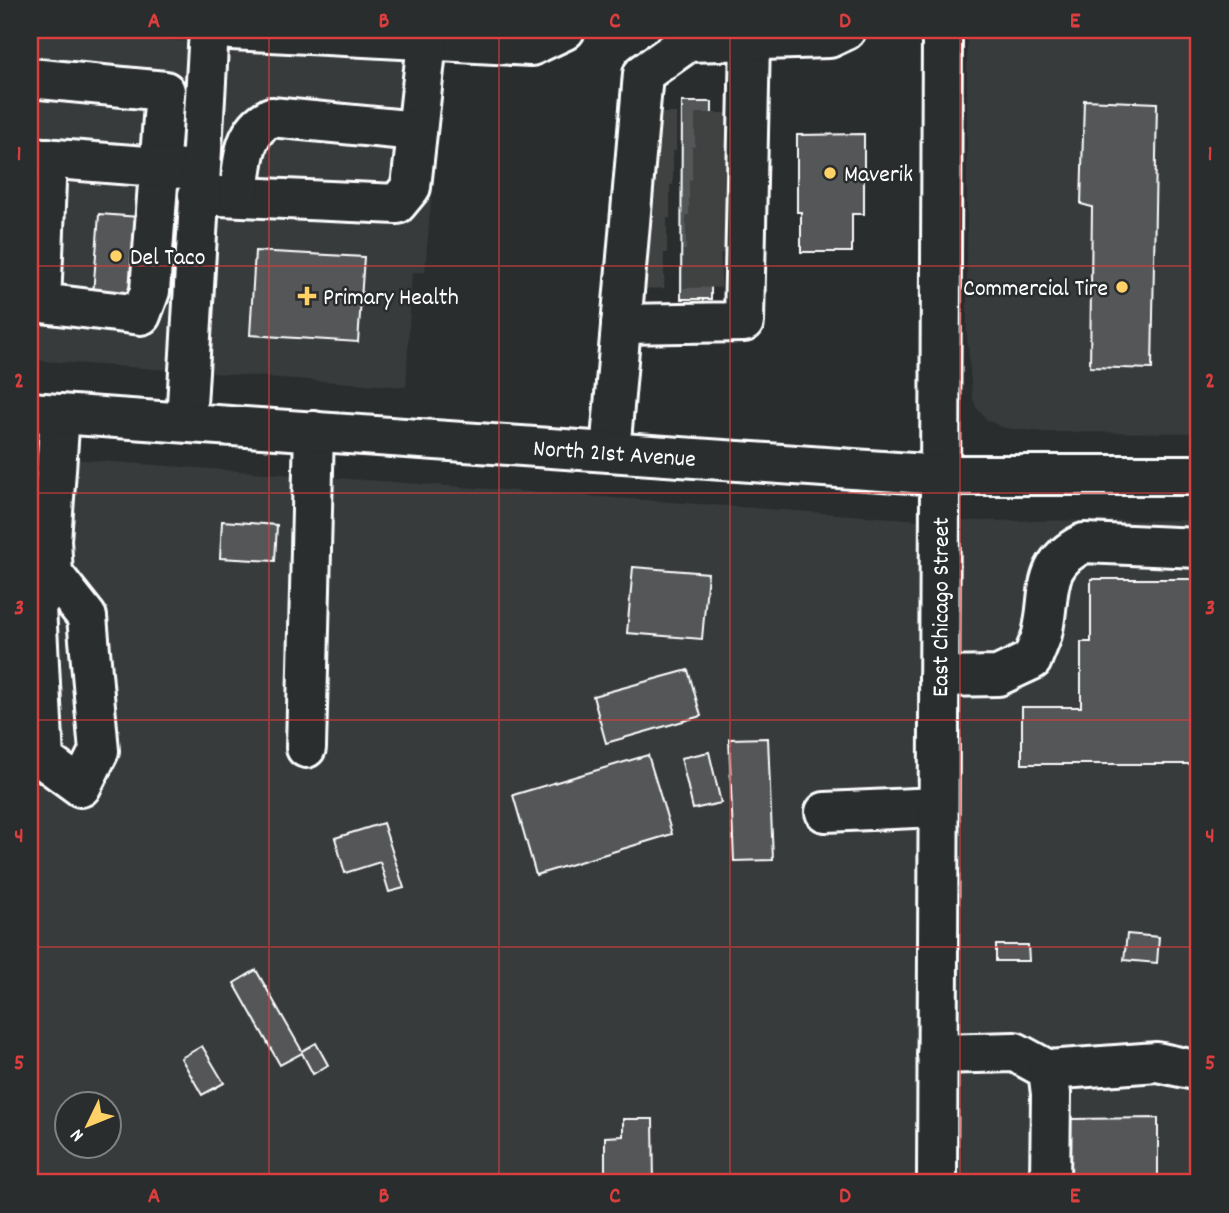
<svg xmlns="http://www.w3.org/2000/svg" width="1229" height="1213" font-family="Dekko,sans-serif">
<rect width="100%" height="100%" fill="#2a2d2e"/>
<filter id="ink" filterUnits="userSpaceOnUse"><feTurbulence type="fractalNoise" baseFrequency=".0143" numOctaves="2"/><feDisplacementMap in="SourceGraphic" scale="14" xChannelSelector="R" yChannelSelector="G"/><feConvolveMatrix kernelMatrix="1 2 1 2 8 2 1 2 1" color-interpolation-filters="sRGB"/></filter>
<g filter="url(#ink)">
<g fill="#373a3b" fill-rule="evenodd">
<path d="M967,30H1199V433L1045,432L1004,428L987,420L976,407L972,395L967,334Z"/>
<path d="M30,31L443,58L425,272H412L406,387L30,360Z"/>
<path d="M30,456L935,521L1199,520V1183H30ZM66,1104H108V1146H66Z"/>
</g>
<g fill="#555758" stroke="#fff" stroke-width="2">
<path d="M1084,100L1157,103L1152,369L1090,367L1092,207L1081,204Z"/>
<path d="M682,102H712L711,299H681Z"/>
<path d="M864,134V214H852V252H801V212H797V135Z"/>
<path d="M99,214L139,217L134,298L93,295Z"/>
<path d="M255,251L364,257L358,342L250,335Z"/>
<path d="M222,521L277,525L275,561L220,558Z"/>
<path d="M633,567L708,573L702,639L627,633Z"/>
<path d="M1091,579H1194V764H1022V707H1081V642H1091Z"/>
<path d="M688,670L701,716L606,743L593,696Z"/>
<path d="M768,738L773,860L734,861L729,739Z"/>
<path d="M709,752L721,803L693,809L681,758Z"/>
<path d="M648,755L672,834L536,875L513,795Z"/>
<path d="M383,823L404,888L389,892L380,862L345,873L335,838Z"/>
<path d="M1127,934L1159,937L1157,963L1124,960Z"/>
<path d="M996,945H1028L1029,961H996Z"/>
<path d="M256,970L302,1051L316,1043L328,1065L313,1074L302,1053L280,1065L234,983Z"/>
<path d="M202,1046L224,1083L202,1095L181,1058Z"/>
<path d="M1158,1118V1183H1071L1070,1119Z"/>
<path d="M623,1119H653L654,1183H605V1137L623,1136Z"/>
</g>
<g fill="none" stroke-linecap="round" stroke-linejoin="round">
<g stroke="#3f4243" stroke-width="38" stroke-dasharray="38 19" stroke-linecap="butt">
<path d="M638,132H748"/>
<path d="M635,166L747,165"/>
<path d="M632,199H747"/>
<path d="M629,234H746"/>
<path d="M626,270L745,268"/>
</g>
<g stroke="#fff" stroke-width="44">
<g id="minor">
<path d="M231,30L531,46L565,30"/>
<path d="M30,78L165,91L150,291L141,315L41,303L47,158"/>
<path d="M30,157L184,169"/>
<path d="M198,195L397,204L411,187L427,42"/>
<path d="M239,196C243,166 241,132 271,117L417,131"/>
<path d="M621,324L744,322L750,40"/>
<path d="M186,422L209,30"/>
<path d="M610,452L643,74L688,42L829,38L846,30"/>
<path d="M53,574L87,617L99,751L81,787L44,760L36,607L53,574L51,540L60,414"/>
<path d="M939,677L998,676L1032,660C1035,651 1040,642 1042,634C1052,594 1039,565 1084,543L1199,548"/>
<path d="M306,748L314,431"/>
<path d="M825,812L938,807"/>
<path d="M937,1054L1015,1052L1048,1070L1051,1094L1050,1183"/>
<path d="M1048,1070L1157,1062L1199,1071"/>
<path id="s1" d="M937,1183L942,30"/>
</g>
</g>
<g stroke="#fff" stroke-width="44">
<g id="major">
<path id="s2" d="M30,412L940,475H1199"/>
</g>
</g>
<use href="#minor" stroke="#2a2d2e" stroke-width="38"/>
<use href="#major" stroke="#2a2d2e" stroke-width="38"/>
</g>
</g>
<path fill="none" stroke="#da3e3e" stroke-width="2" stroke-opacity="0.55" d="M269,30V1183M499,30V1183M730,30V1183M960,30V1183M30,266H1199M30,493H1199M30,720H1199M30,947H1199"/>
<g fill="#ffd166" stroke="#2a2d2e" stroke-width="2.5">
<circle cx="830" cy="173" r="7"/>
<circle cx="116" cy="256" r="7"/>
<circle cx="1122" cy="287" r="7"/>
<path d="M303.5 285.5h7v7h7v7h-7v7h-7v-7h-7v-7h7z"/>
</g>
<g text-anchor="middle" stroke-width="5" stroke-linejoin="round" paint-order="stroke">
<g font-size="24" fill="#fff" stroke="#2a2d2e" text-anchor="start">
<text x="844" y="181">Maverik</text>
<text x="130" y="264">Del Taco</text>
<text x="1108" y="295" text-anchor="end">Commercial Tire</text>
<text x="323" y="304">Primary Health</text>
</g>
<g font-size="24" fill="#fff" stroke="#2a2d2e">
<text dy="8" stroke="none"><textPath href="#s2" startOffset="586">North 21st Avenue</textPath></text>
<text dy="8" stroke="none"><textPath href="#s1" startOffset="576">East Chicago Street</textPath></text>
</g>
</g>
<rect width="1229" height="1213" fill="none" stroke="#2a2d2e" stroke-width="77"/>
<g transform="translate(88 1125) rotate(227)"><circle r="33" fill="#2a2d2e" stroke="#7f8182" stroke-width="2"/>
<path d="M0-5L12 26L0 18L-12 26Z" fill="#ffd166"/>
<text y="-10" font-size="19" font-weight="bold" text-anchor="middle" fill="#ffffff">N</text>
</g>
<rect x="38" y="38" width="1152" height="1136" fill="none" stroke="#da3e3e" stroke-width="2.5"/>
<g font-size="23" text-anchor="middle" font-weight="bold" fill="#da3e3e">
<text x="154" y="27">A</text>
<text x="384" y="27">B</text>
<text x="615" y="27">C</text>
<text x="845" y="27">D</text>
<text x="1075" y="27">E</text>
<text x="19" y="160">1</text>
<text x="1210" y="160">1</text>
<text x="19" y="387">2</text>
<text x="1210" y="387">2</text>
<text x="19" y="614">3</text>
<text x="1210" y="614">3</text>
<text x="19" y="842">4</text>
<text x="1210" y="842">4</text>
<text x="19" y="1069">5</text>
<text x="1210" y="1069">5</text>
<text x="154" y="1202">A</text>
<text x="384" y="1202">B</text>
<text x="615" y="1202">C</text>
<text x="845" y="1202">D</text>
<text x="1075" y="1202">E</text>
</g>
</svg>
